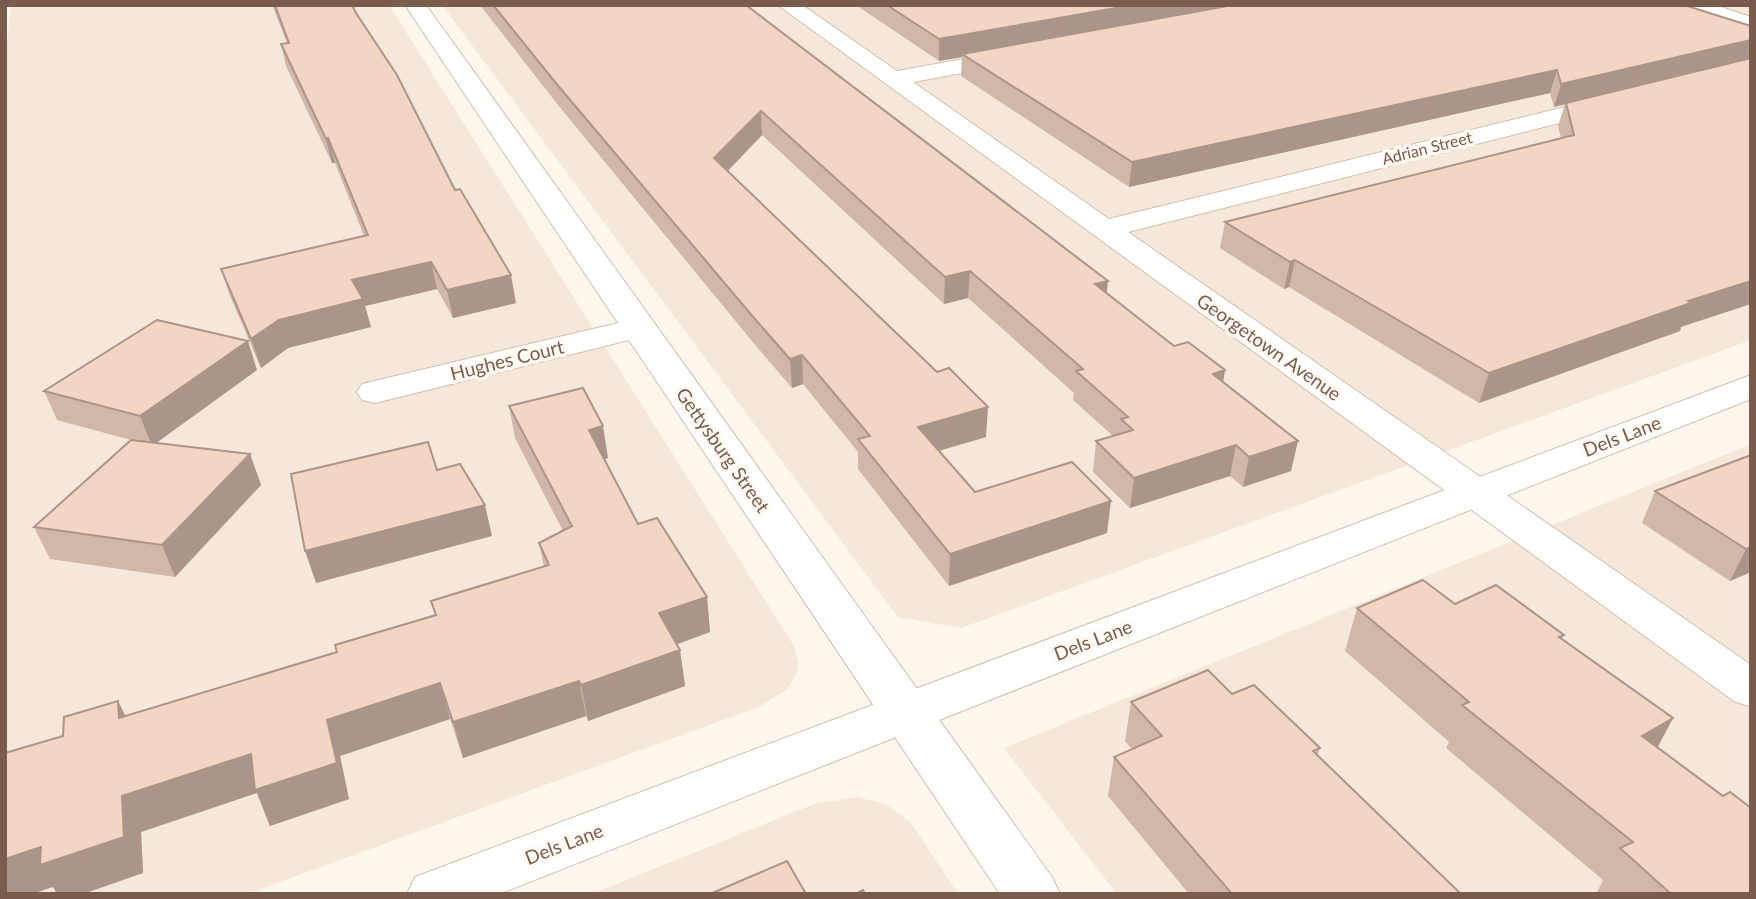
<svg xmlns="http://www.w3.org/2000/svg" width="1756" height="899" font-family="Lato,sans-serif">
<rect width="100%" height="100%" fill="#fdf6ec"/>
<g fill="#f5e8da">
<path d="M11,5H389L794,646L798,663L797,672L787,689L761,706L247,894H5V60Z"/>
<path d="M442,5H1751V340L961,628L898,617Z"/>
<path d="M1751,444V894H1117L1004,748Z"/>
<path d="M858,797L887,805L911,823L958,894H592L814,804Z"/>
</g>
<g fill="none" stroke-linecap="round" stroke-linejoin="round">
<g stroke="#d1beb0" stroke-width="2">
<g id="minor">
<path d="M405,5H426L1052,877L1060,894H1000L629,340L375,403L362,400L357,392L362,384L618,323Z"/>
<path d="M778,5H802L897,71L1014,50L1022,52L1025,57L1022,62L913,82L1109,219L1614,95L1623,97L1626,102L1623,107L1128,232L1751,665V707L1734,701Z"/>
<path d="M1683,5H1715L1751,17V30L1686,9Z"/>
</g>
</g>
<g stroke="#d1beb0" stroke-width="2">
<path id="tertiary" d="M1751,375V399L499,894H407L415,877Z"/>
</g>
<use href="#minor" fill="#fff" fill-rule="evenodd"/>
<use href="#tertiary" fill="#fff" fill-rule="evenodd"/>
</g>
<g fill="#d1b7a8">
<path d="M272,5H352L455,190L516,303L453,318L437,289L365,306L371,327L288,348L261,368L230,296L221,269L364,236L335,163H332L286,66L281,44L287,43Z"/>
<path d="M480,5H746L1107,293L1174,346L1225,370L1223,382L1291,471L1243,487L1230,476L1130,508L1093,472L1096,441L1113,436L1073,400L1074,393L968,298L944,304L762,135L728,171L986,437L939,451L975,492L1107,533L949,586L858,469V452L803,384L792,388L756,346L558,105Z"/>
<path d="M856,5H1684L1681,327L1680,331L1479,403L1289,287L1284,289L1220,248L1225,222L1561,138L1558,126L1565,104L1554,107L1550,93L1129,187L961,76L962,57L939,61Z"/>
<path d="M257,370L156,443L250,454L261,485L175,577L50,559L34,527L131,440L57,420L44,391Z"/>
<path d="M509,406L608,458L605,459L638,524L707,597L710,632L677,644L680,650L685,686L588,721L586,716L463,758L450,719L340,756L349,799L270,826L257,793L141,832L143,873L53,887L63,736L337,652L435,615L431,601L544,567L539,543L563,531L515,438Z"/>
<path d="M1751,455V572L1730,581L1642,523L1655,491Z"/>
<path d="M1455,604L1564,635L1562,639L1673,718L1658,747L1751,894H1598L1597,892L1603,880L1446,748L1449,742L1345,651L1357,608Z"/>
<path d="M1232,694L1320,748L1317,756L1461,894H1189L1108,796L1114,757L1132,749L1125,741L1131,702Z"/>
</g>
<g fill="#aa9588">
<path d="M1133,5H1244L962,54V57L939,61V39Z"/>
<path d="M1751,40V59L1554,107L1561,84Z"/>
<path d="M1557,70L1550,93L1129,187L1132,162Z"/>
<path d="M761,111L762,135L716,183L714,158Z"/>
<path d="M328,138L335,163H332L326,139Z"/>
<path d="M1295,260L1289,287L1284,289L1290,262Z"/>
<path d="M431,262L437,289L365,306L371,327L288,348L261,368L251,339L279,320L352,280Z"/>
<path d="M970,271L968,298L944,304L945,277Z"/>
<path d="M511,275L516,303L453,318L447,290Z"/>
<path d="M1108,281L1105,309L1095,284Z"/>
<path d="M1751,281V304L1681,327L1680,331L1479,403L1489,373L1688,301Z"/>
<path d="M248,341L257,370L152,446L140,416Z"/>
<path d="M802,355L803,384L792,388L790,359Z"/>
<path d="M1225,370L1220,399L1213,374Z"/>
<path d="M988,407L986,437L917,457L918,427Z"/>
<path d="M603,426L608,458L594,462L589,430Z"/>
<path d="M1298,441L1291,471L1243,487L1249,457Z"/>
<path d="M1236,445L1230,476L1130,508L1134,478Z"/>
<path d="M250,454L261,485L175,577L162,545Z"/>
<path d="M1111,501L1107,533L949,586L950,554Z"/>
<path d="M485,505L492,536L316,583L305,551Z"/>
<path d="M1751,547V572L1730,581L1746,549Z"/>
<path d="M707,597L710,632L664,649L659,613Z"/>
<path d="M680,650L685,686L588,721L581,685Z"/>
<path d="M579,681L586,716L463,758L453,722Z"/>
<path d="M440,683L450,719L340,756L349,799L270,826L257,793L141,832L143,873L83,894H57L53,887L32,894H5V859L122,796L251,754L327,720Z"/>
<path d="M118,701L136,737L119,718Z"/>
<path d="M1673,718L1650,761L1642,736Z"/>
</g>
<g fill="#f3d5c3" stroke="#aa9588" stroke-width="2">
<path d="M275,5H352L356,13L397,75L455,190L460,189L511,275L447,290L431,262L352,280L363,299L279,320L251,339L221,269L368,235L328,138L326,139L281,44L289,43Z"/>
<path d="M493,5H746L1108,281L1095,284L1174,346L1188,342L1225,370L1213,374L1298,441L1249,457L1236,445L1134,478L1096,441L1133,430L1121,419L1128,417L1076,371L1083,369L970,271L945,277L761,111L714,158L937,372L949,368L988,407L918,427L975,492L1072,462L1111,501L950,554L858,439L870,436L802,355L790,359L754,318L555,82Z"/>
<path d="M887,5H1133L939,39Z"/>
<path d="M1233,5H1684L1751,26V40L1561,84L1557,70L1132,162L962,54Z"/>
<path d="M1751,58V281L1688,301L1691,303L1489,373L1295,260L1290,262L1225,222L1574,135L1566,103Z"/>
<path d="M157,320L248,341L140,416L44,391Z"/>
<path d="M583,388L603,426L589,430L638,524L657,518L707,597L659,613L680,650L581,685L579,681L453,722L440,683L327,720L337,763L255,790L251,754L122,796L124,837L40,865L41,847L5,859V753L63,736L64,717L118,701L119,718L337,652L335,645L436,615L431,601L549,565L539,543L572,526L509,406Z"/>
<path d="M131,440L250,454L162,545L34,527Z"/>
<path d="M428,442L437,470L460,464L485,505L305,551L291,474Z"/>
<path d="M1751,455V547L1746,549L1655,491Z"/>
<path d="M1423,580L1455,604L1496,585L1564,635L1559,637L1673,718L1642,736L1723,796L1730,792L1751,808V894H1671L1620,848L1633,842L1462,705L1469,702L1357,608Z"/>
<path d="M1208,670L1232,694L1254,685L1320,748L1313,751L1461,894H1232L1114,757L1162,736L1131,702Z"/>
<path d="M787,861L806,894H710Z"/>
<path d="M863,890L865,894H855Z"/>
</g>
<g text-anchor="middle" stroke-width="7" stroke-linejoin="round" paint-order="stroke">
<g font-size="16" fill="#7a5c4d" stroke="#fffaf3">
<text transform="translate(1427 148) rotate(-14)" y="6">Adrian Street</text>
</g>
<g font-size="19" fill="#7a5c4d" stroke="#fffaf3">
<text transform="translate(1269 347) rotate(35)" y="7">Georgetown Avenue</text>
<text transform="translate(507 360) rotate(-14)" y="7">Hughes Court</text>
<text transform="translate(1622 436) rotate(-21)" y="7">Dels Lane</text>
<text transform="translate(723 450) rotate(55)" y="7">Gettysburg Street</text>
<text transform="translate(1093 640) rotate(-21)" y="7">Dels Lane</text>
<text transform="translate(564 844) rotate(-21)" y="7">Dels Lane</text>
</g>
</g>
<rect width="1756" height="899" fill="none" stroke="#7a5c4d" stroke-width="14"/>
</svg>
